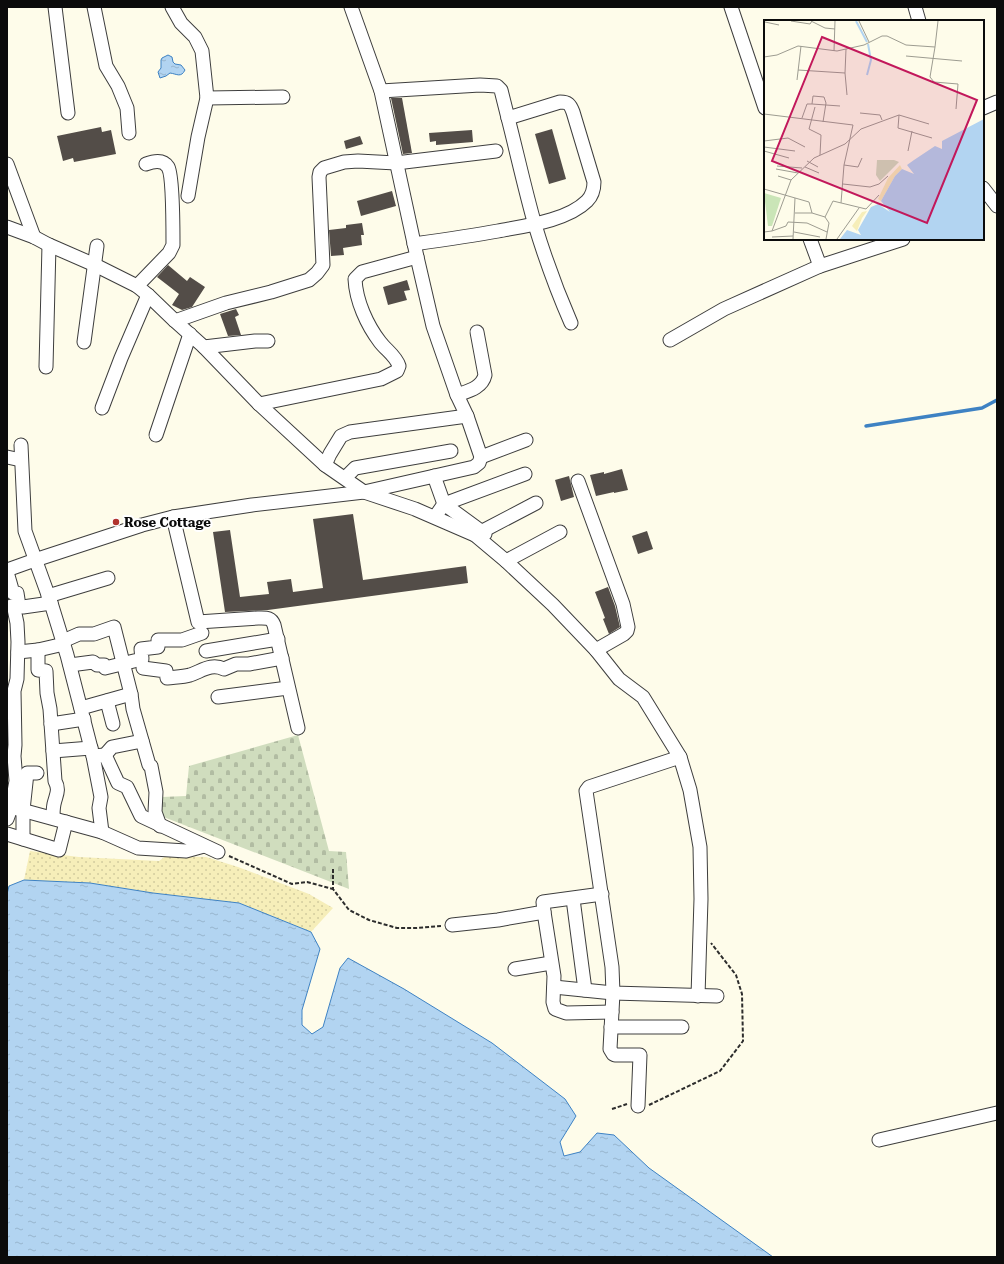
<svg xmlns="http://www.w3.org/2000/svg" width="1004" height="1264" font-family="'Roboto Serif',serif">
<defs>
<pattern id="sand-dots" width="8" height="8" patternUnits="userSpaceOnUse"><rect width="8" height="8" fill="#f6eeb9"/><path d="M2 2h.1M6 6h.1" fill="none" stroke="#d2cb9e" stroke-width="1.8" stroke-linecap="round"/></pattern>
<pattern id="cemetery-stones" width="16" height="16" patternUnits="userSpaceOnUse"><rect width="16" height="16" fill="#d0ddbe"/><path d="M2 7V4a2 2 0 0 1 4 0v3zM10 15v-3a2 2 0 0 1 4 0v3z" fill="#b1bca2"/></pattern>
<pattern id="water-ripples" width="26" height="14" patternUnits="userSpaceOnUse"><rect width="26" height="14" fill="#b2d4f1"/><path d="M2 4q2-2 4 0t4 0M15 11q2-2 4 0t4 0" fill="none" stroke="#98b5cd"/></pattern>
</defs>
<rect width="100%" height="100%" fill="#fefcea"/>
<path fill="url(#sand-dots)" d="M30,851L79,857L159,861L166,856L206,857L238,867L309,894L333,908L311,932L239,903L153,893L90,883L24,880Z"/>
<path fill="url(#cemetery-stones)" d="M298,735L329,851L346,852L349,889L161,816L162,797L186,796L189,766Z"/>
<g fill="url(#water-ripples)" stroke="#3e82c3">
<path d="M168,55L172,57L173,62L175,64L181,65L185,70C181,78 177,74 170,73L166,76L160,78L158,72L161,68V60L162,58Z"/>
<path d="M24,880L90,883L153,893L239,903L311,932L320,949L302,1010V1025L312,1034L323,1027L340,968L348,958L404,989L492,1043L565,1099L576,1116L560,1142L564,1156L580,1152L597,1133L614,1135L649,1168L773,1257H7V894L9,886Z"/>
</g>
<g fill="none" stroke-linecap="round" stroke-linejoin="round">
<path stroke="#3e82c3" stroke-width="3.5" d="M866,426L982,408L997,400"/>
</g>
<g fill="#534d48">
<path d="M391,98H402L412,153L403,154Z"/>
<path d="M101,127L102,132L111,130L116,154L74,162L73,158L63,161L57,136Z"/>
<path d="M552,129L566,179L549,184L535,134Z"/>
<path d="M472,130L473,142L436,145V141L430,142L429,133Z"/>
<path d="M360,136L363,144L346,149L344,141Z"/>
<path d="M392,191L396,206L361,216L357,201Z"/>
<path d="M362,223L364,235H361L362,245L343,248L344,255L331,256L329,230L346,228V225Z"/>
<path d="M168,265L187,281L190,277L205,287L192,307L182,310L172,305L179,294L157,277Z"/>
<path d="M407,280L410,290L404,291L407,300L388,305L383,287Z"/>
<path d="M236,309L239,315L235,317L241,335L228,336L220,314Z"/>
<path d="M622,469L628,490L614,493V492L596,496L590,475L604,472V474Z"/>
<path d="M569,476L574,497L561,501L555,480Z"/>
<path d="M353,514L363,580L466,566L468,583L268,610L225,612L213,532L230,530L240,597L269,594L267,582L291,579L293,592L323,588L313,519Z"/>
<path d="M647,531L653,549L638,554L632,536Z"/>
<path d="M608,587L615,606L620,627L609,634L603,619L605,618L595,592Z"/>
</g>
<g fill="none" stroke-linecap="round" stroke-linejoin="round">
<g stroke="#3e3e3e" stroke-width="15">
<g id="minor">
<path d="M55,7L68,113"/>
<path d="M94,7L106,66L118,86L127,108L129,133"/>
<path d="M172,7L181,23L195,37L202,51L207,98L198,137L188,196"/>
<path d="M731,7L765,108"/>
<path d="M915,7L919,21"/>
<path d="M381,91L480,85L497,86L501,90L508,118L560,102C568,102 570,104 573,112L594,182C594,189 592,196 587,201C567,221 524,226 498,231C470,236 442,240 414,244"/>
<path d="M207,98L283,97"/>
<path d="M983,108L997,102"/>
<path d="M508,118C517,153 525,190 535,225C545,258 557,291 571,323"/>
<path d="M7,164L34,237"/>
<path d="M983,188L997,206"/>
<path d="M7,227L34,237L49,245L95,265L137,286L148,295L175,321L204,347L259,404L325,465L364,492L415,509L475,535L506,561L553,605L596,650L619,679L643,697L680,757L589,787L586,791L612,967L613,993L610,1049L613,1054L615,1055H640L638,1106"/>
<path d="M810,239L820,266L903,239"/>
<path d="M137,286L169,253L173,245C173,232 173,175 168,167C163,159 154,161 146,164"/>
<path d="M175,321L226,303L271,292L309,280L317,273L323,265L319,177L320,172L324,168L344,162L358,161L396,163L496,151"/>
<path d="M670,340L724,309L820,266"/>
<path d="M84,342L97,246"/>
<path d="M204,347L255,341H268"/>
<path d="M46,367L49,245"/>
<path d="M457,395C468,391 482,388 485,375L477,332"/>
<path d="M259,404L381,379L397,371L399,366C396,356 386,350 380,342C367,325 356,301 355,279L362,272L417,257"/>
<path d="M102,408L121,358L148,295"/>
<path d="M156,435L190,334"/>
<path d="M21,445L25,531L51,603L67,655L93,756L105,755L118,783L127,787L141,816L218,852"/>
<path d="M7,457L21,460"/>
<path d="M481,457L526,440"/>
<path d="M325,465L330,454L341,436L350,432L467,416"/>
<path d="M434,476L444,504L525,474"/>
<path d="M345,478L355,468L451,451"/>
<path d="M578,481L623,604L628,627L627,631L624,634L596,650"/>
<path d="M173,517L198,622L258,618C266,618 271,617 274,625L298,728"/>
<path d="M435,517L444,504L485,534"/>
<path d="M475,535L536,503"/>
<path d="M506,561L560,532"/>
<path d="M7,570L35,560L142,525L173,517L252,505L364,492L474,467L479,463L481,457L467,416L457,395L433,326L417,257L381,91L351,7"/>
<path d="M7,572L13,593H17L19,606L14,609L17,623L18,642L17,679L14,691L15,745L14,756L16,781L11,808L7,819"/>
<path d="M48,596L108,578"/>
<path d="M11,606L23,607L51,603"/>
<path d="M63,641L79,634H94L114,627L131,694L133,709L149,765L151,766L156,792L155,812L160,826"/>
<path d="M38,650V670L46,671L47,693L50,709L55,781C60,790 56,795 54,804C53,809 53,813 53,818"/>
<path d="M206,651L278,639"/>
<path d="M18,652L38,650L64,644"/>
<path d="M70,665L93,662L97,665H104L105,668L142,659L141,649L158,647V640H182L202,633"/>
<path d="M143,668L166,671L167,678C175,677 183,677 190,675C202,671 211,663 224,669L236,664H249L282,658"/>
<path d="M218,697L288,688"/>
<path d="M107,701L113,724"/>
<path d="M81,708L131,694"/>
<path d="M51,724L84,719"/>
<path d="M53,751L91,748"/>
<path d="M105,755L112,747L142,741"/>
<path d="M93,756L101,797L99,808L102,832"/>
<path d="M680,757L690,790L700,847L701,899L698,996"/>
<path d="M7,806L102,832L138,848L186,851L204,846"/>
<path d="M7,834L59,850L66,822"/>
<path d="M23,839V810L27,773H37"/>
<path d="M573,899L585,990"/>
<path d="M544,912L554,976L553,1002L555,1009L566,1013L612,1012"/>
<path d="M452,925L498,920L544,912L543,902L602,894"/>
<path d="M515,969L551,963"/>
<path d="M554,987L613,993L717,996"/>
<path d="M611,1027H682"/>
<path d="M879,1140L997,1113"/>
</g>
</g>
<g stroke="#2d2d2d" stroke-width="2" stroke-dasharray="4 2" stroke-linecap="butt">
<path d="M229,856L292,884L307,882L333,889"/>
<path d="M333,869V889L349,910L369,920L397,928H416L441,926"/>
<path d="M649,1105L720,1071L743,1041L742,994L736,975L711,943"/>
<path d="M612,1109L627,1104"/>
</g>
<use href="#minor" stroke="#fff" stroke-width="13"/>
</g>
<circle fill="#b1332d" stroke="#fff" stroke-width="1.5" cx="116" cy="522" r="4"/>
<g text-anchor="middle" stroke-width="4" stroke-linejoin="round" paint-order="stroke">
<g font-size="13" font-weight="bold" fill="#0b0b0b" stroke="#fff" text-anchor="start">
<text x="124" y="527">Rose Cottage</text>
</g>
</g>
<g transform="translate(764 20)">
<rect width="220" height="220" fill="#fefcea"/>
<path d="M136,145L138,149L131,156L117,181L114,179L124,158ZM103,191L98,198L93,211L88,206L98,192Z" fill="#f6eeb9"/>
<path d="M113,140H130L135,142L116,161L112,155Z" fill="#d0ddbe"/>
<path d="M0,173L17,178L8,206H4Z" fill="#cae5b7"/>
<path d="M220,99V219H76L83,210L97,215L94,210L107,187L114,184L126,192L117,181L131,156L138,149L150,154L143,145L150,140L171,126L178,129V121Z" fill="#b2d4f1"/>
<path fill="none" stroke="#b2d4f1" stroke-width="2" d="M92,1L103,22M103,55L107,40L104,24"/>
<path fill="none" stroke="#9d9c91" stroke-width="1" d="M27,1L46,4L48,1M47,1L61,8L71,9M95,1L105,22M1,2L15,5M171,27L166,57L170,62L194,64L192,89M70,31L71,1M142,36L198,41M0,37L13,35L34,26L73,31L100,25L118,16H123L142,25L171,27L174,1M34,50L81,53L82,29M81,53L83,75M33,60L37,26M48,84L76,86M51,87L45,109L57,115L56,135M96,93L116,95L118,100M0,94L89,105L80,145L77,183M135,95L165,104M38,98L43,84H48L49,76L60,77L62,83L59,102M0,121L24,118L41,127M0,127L31,131M0,131L25,138M144,131L148,111M43,141L54,147M80,145L94,147L98,138M13,146L38,148M41,147L55,153M12,149L34,153M14,156L27,160M79,164L106,167L115,164L124,156M0,169L45,182L48,193L61,197L65,203L62,219M31,193H48M61,197L69,181L102,189L115,175M8,211L22,206L24,202L43,203L63,212M0,212L8,211L27,160L50,138L81,124L97,109L135,95L134,108L168,118M30,212L56,217M8,217L29,216M29,219L31,178M73,219L95,188"/>
<path fill="#c2185b" fill-opacity="0.15" stroke="#c2185b" stroke-width="2" d="M58,17L213,80L163,203L8,141Z"/>
<rect width="220" height="220" fill="none" stroke="#0b0b0b" stroke-width="2"/>
</g>
<rect width="1004" height="1264" fill="none" stroke="#0b0b0b" stroke-width="16"/>
</svg>
